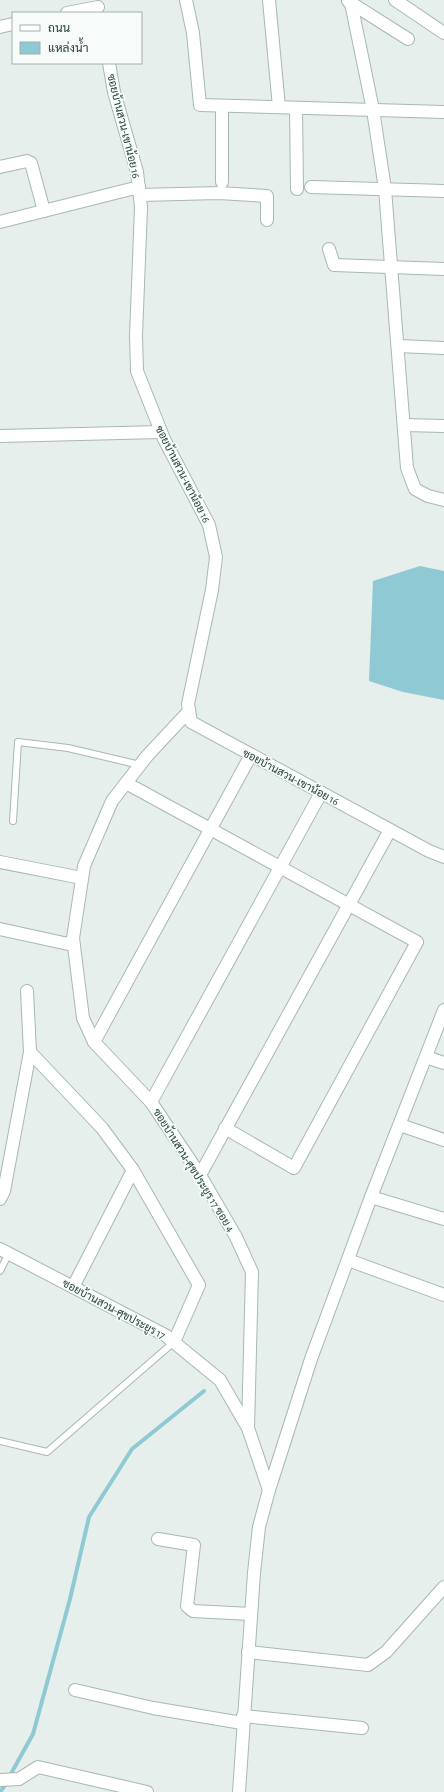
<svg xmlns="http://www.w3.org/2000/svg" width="444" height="1792" font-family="'Alegreya Sans',Sarabun,sans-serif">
<rect width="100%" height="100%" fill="#e6efeb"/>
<path fill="#8ec9d4" d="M420,566L444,571V700L403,692L369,681L373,581Z"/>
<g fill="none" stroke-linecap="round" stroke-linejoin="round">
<path stroke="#8ec9d4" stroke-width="4" d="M0,1792L3,1788L33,1734L70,1599L89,1517L132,1449L204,1391"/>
<g stroke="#a8b8b2" stroke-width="8">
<g id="service">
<path d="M13,821L18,742L68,748L140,765"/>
<path d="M0,1271L9,1253"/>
<path d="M0,1441L47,1452L174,1342"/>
</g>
</g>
<g stroke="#a8b8b2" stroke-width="14">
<g id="minor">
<path d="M186,0L193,33L200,105L444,112"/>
<path d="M269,0L279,107"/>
<path d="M395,0L444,33"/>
<path d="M348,1L408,39"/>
<path d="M351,3L373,110L385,189L407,468L415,489L428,496L444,500"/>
<path d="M67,13L98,7"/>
<path d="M0,27L13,24"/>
<path d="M109,63L114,92L137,172L141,207L136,336L137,371L164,439L209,525L216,557L212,590L188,704L191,722L429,851L444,857"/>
<path d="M296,108L297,189"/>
<path d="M0,167L27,161L31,163L44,211"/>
<path d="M222,182V106"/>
<path d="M311,187L444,191"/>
<path d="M140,195L219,193L267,196V220"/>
<path d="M0,222L139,187"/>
<path d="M329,249L334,265L444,269"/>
<path d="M398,346L444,348"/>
<path d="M404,425L444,426"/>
<path d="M0,436L161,432"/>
<path d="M189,711L147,756L112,801L84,866L73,938L83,1018L94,1042L151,1102L200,1175L236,1237L252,1272L248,1428"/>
<path d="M126,783L417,942L294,1168L225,1128"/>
<path d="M0,862L82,878"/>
<path d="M0,929L73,945"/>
<path d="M94,1042L251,755"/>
<path d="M30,1052L102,1128L133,1170L199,1285L174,1342"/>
<path d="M426,1057L444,1063"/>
<path d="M151,1102L321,793"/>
<path d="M400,1125L444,1140"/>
<path d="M200,1175L390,830"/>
<path d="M371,1197L444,1219"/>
<path d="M0,1199L4,1191L30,1052L27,991"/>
<path d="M0,1249L165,1335L220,1380L248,1428L269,1490"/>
<path d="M348,1260L444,1295"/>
<path d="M73,1287L133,1170"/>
<path d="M158,1539L194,1545L187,1606L193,1611L251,1614"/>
<path d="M248,1652L368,1665L386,1652L444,1587"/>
<path d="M75,1690L153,1708L242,1723"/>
<path d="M243,1716L362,1728"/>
<path d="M0,1780L19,1779L38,1767L147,1792"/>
</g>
</g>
<g stroke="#a8b8b2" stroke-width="14">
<path id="tertiary" d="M239,1792L254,1573L259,1527L269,1490L311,1359L371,1197L444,1010"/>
</g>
<use href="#service" stroke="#fff" stroke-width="6"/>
<use href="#minor" stroke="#fff" stroke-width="12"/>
<use href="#tertiary" stroke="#fff" stroke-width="12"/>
</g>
<g text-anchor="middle" stroke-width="3.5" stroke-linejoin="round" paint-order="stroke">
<g font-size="11" fill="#24423a" stroke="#f7fbf9">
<text transform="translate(124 126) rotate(76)" y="4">ซอยบ้านสวน-เขาน้อย 16</text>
<text transform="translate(183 474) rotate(63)" y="4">ซอยบ้านสวน-เขาน้อย 16</text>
<text transform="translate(291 777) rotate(28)" y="4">ซอยบ้านสวน-เขาน้อย 16</text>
<text transform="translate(194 1170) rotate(58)" y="4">ซอยบ้านสวน-ศุขประยูร 17 ซอย 4</text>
<text transform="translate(114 1309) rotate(28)" y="4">ซอยบ้านสวน-ศุขประยูร 17</text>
</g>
</g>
<rect x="12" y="12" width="130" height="52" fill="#f7fbf9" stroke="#a3b1ad"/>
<rect x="20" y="25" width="20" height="6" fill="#ffffff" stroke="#a3b1ad"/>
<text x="48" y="32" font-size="12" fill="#24423a">ถนน</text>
<rect x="20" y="42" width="20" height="12" fill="#8ec9d4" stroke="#a3b1ad"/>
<text x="48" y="52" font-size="12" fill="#24423a">แหล่งน้ำ</text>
</svg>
